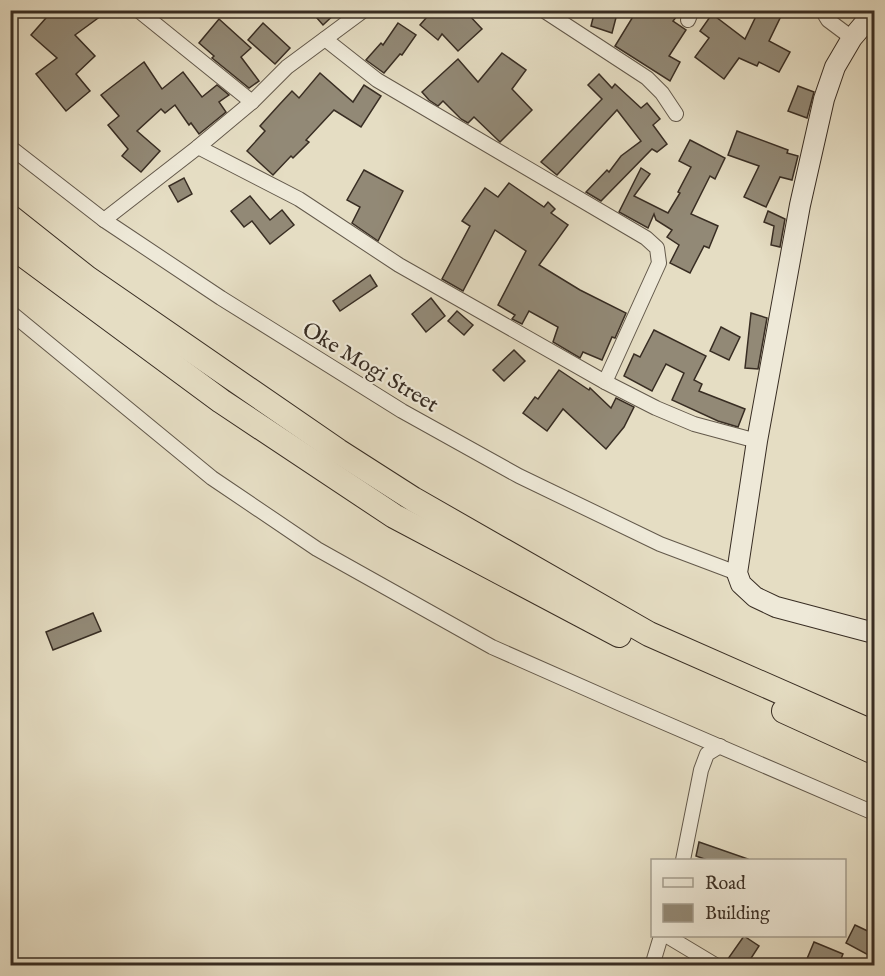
<svg xmlns="http://www.w3.org/2000/svg" width="885" height="976" font-family="'IM FELL English',serif">
<rect width="100%" height="100%" fill="#e5ddc3"/>
<filter id="stains"><feTurbulence type="fractalNoise" baseFrequency=".00333" numOctaves="4"/><feColorMatrix values="0 0 0 0 .2 0 0 0 0 .09 0 0 0 0 .02 0 0 0 .5 -.17"/></filter>
<radialGradient id="worn" r=".72"><stop offset=".6" stop-color="#630" stop-opacity="0"/><stop offset="1" stop-color="#630" stop-opacity=".3"/></radialGradient>
<g fill="#928976" stroke="#382d23" stroke-width="1.5">
<path d="M53,10H109L75,35L95,56L76,74L90,91L66,111L36,74L57,58L31,35Z"/>
<path d="M310,10H339L323,25Z"/>
<path d="M433,10H457L465,17L468,14L482,29L458,51L442,34L438,40L420,25Z"/>
<path d="M595,10H618L612,33L591,26Z"/>
<path d="M637,10H682L673,21L686,30L669,56L680,62L670,81L615,46Z"/>
<path d="M759,10H784L769,41L790,52L779,72L759,62L757,66L739,58L724,79L695,57L709,38L700,31L712,14L745,39Z"/>
<path d="M219,19L251,48L241,57L259,81L249,88L212,58L214,56L199,43Z"/>
<path d="M263,23L290,48L275,64L248,40Z"/>
<path d="M398,23L416,35L402,55L400,54L384,73L366,60L381,43L383,45Z"/>
<path d="M502,53L526,70L512,89L532,110L500,142L474,117L468,123L461,119L443,101L438,106L429,100L422,92L458,59L478,82Z"/>
<path d="M144,62L162,89L183,72L202,97L217,85L229,95L219,102L226,112L199,134L191,123L189,125L175,105L165,113L161,109L137,131L160,151L141,172L122,156L128,149L108,125L119,116L101,95Z"/>
<path d="M320,73L353,102L364,85L381,96L361,127L334,110L306,140L309,142L293,158L291,156L273,175L247,151L265,131L260,126L279,105L292,91L299,98Z"/>
<path d="M599,74L612,88L615,84L641,108L647,103L660,119L653,125L667,144L657,152L652,149L601,201L586,192L607,170L609,172L621,156L641,141L617,110L557,175L541,162L602,99L588,85Z"/>
<path d="M798,86L814,92L807,118L788,111Z"/>
<path d="M737,131L788,150L787,153L798,156L792,180L780,177L766,207L744,197L759,166L728,155Z"/>
<path d="M690,140L725,158L715,179L710,176L691,214L718,226L709,248L704,246L690,273L670,263L679,245L667,237L672,230L656,220L654,214L648,228L619,212L641,168L650,174L634,196L668,213L680,193L678,192L691,167L679,161Z"/>
<path d="M364,170L403,191L378,241L352,223L360,207L347,200Z"/>
<path d="M184,178L192,194L178,202L169,186Z"/>
<path d="M509,183L544,207L548,202L555,209L551,213L568,225L539,265L580,290L626,313L615,338L612,337L602,360L583,352L580,358L553,342L558,327L529,311L522,324L512,319L515,315L498,305L526,251L495,230L463,291L442,279L470,226L462,221L485,188L498,197Z"/>
<path d="M250,196L270,220L282,210L294,225L270,244L252,221L244,227L231,211Z"/>
<path d="M768,211L785,219L780,247L771,245L774,226L764,222Z"/>
<path d="M370,275L377,286L340,311L333,301Z"/>
<path d="M431,298L445,316L426,332L412,314Z"/>
<path d="M457,311L473,325L464,335L448,321Z"/>
<path d="M751,313L767,318L758,369L745,368Z"/>
<path d="M721,327L740,337L729,360L710,351Z"/>
<path d="M654,330L706,356L694,380L702,384L699,391L745,409L738,427L718,421L672,400L684,373L666,364L652,391L624,376L634,354L640,357Z"/>
<path d="M514,350L525,361L504,381L493,370Z"/>
<path d="M559,370L589,390L590,388L611,408L616,398L634,407L624,427L606,449L563,409L547,431L523,413L535,397L538,399Z"/>
<path d="M93,613L101,631L53,650L46,632Z"/>
<path d="M699,842L748,859V861H710L696,856Z"/>
<path d="M855,925L874,934V958L846,943Z"/>
<path d="M744,936L759,946L746,966H726L725,963Z"/>
<path d="M814,942L843,954L838,966H804Z"/>
</g>
<g fill="none" stroke-linecap="round" stroke-linejoin="round">
<g stroke="#63594b" stroke-width="16">
<g id="street">
<path d="M138,10L252,102"/>
<path d="M543,10L647,78L662,93L676,114"/>
<path d="M822,10L828,20L852,38"/>
<path d="M688,20L692,10"/>
<path d="M325,39L377,80L646,238L657,248L659,263L605,382"/>
<path d="M10,147L104,220L221,298L402,411L519,476L660,544L737,573"/>
<path d="M198,147L299,199L399,265L605,382L656,408L694,424L757,441"/>
<path d="M104,220L198,147L252,102L287,67L364,10"/>
<path d="M10,312L212,478L317,549L492,647L621,704L874,813"/>
<path d="M683,860L701,770L707,754L720,746"/>
<path d="M667,936L717,966"/>
<path d="M652,966L661,936"/>
</g>
</g>
<g stroke="#382d23" stroke-width="22">
<path id="secondary" d="M874,12L852,38L835,67L824,99L800,205L757,441L737,573L741,584L755,597L776,607L874,633"/>
</g>
<g stroke="#382d23" stroke-width="26">
<g id="highway">
<path d="M10,217L87,278L338,451L413,499L649,634L874,733"/>
<path d="M10,245L221,401L394,516L619,635"/>
<path d="M784,711L874,752"/>
</g>
</g>
<use href="#street" stroke="#eee9d8" stroke-width="14"/>
<use href="#secondary" stroke="#eee9d8" stroke-width="20"/>
<use href="#highway" stroke="#e5ddc3" stroke-width="24"/>
</g>
<g text-anchor="middle" stroke-width="4.5" stroke-linejoin="round" paint-order="stroke">
<g font-size="22" fill="#382d23" stroke="#eee9d8">
<text transform="translate(371 366) rotate(31)" y="8">Oke Mogi Street</text>
</g>
</g>
<rect width="885" height="976" fill="none" stroke="#e5ddc3" stroke-width="36"/>
<rect x="12" y="12" width="861" height="952" fill="none" stroke="#382d23" stroke-width="3"/>
<rect x="18" y="18" width="849" height="940" fill="none" stroke="#382d23" stroke-width="1.5"/>
<rect x="651" y="859" width="195" height="78" fill="#eee9d8" stroke="#a59e90" stroke-width="1.5"/>
<rect x="663" y="878" width="30" height="9" fill="#eee9d8" stroke="#a59e90" stroke-width="1.5"/>
<text x="705" y="889" font-size="18" fill="#382d23">Road</text>
<rect x="663" y="904" width="30" height="18" fill="#928976" stroke="#a59e90" stroke-width="1.5"/>
<text x="705" y="919" font-size="18" fill="#382d23">Building</text>
<rect width="100%" height="100%" filter="url(#stains)"/>
<rect width="100%" height="100%" fill="url(#worn)"/>
</svg>
